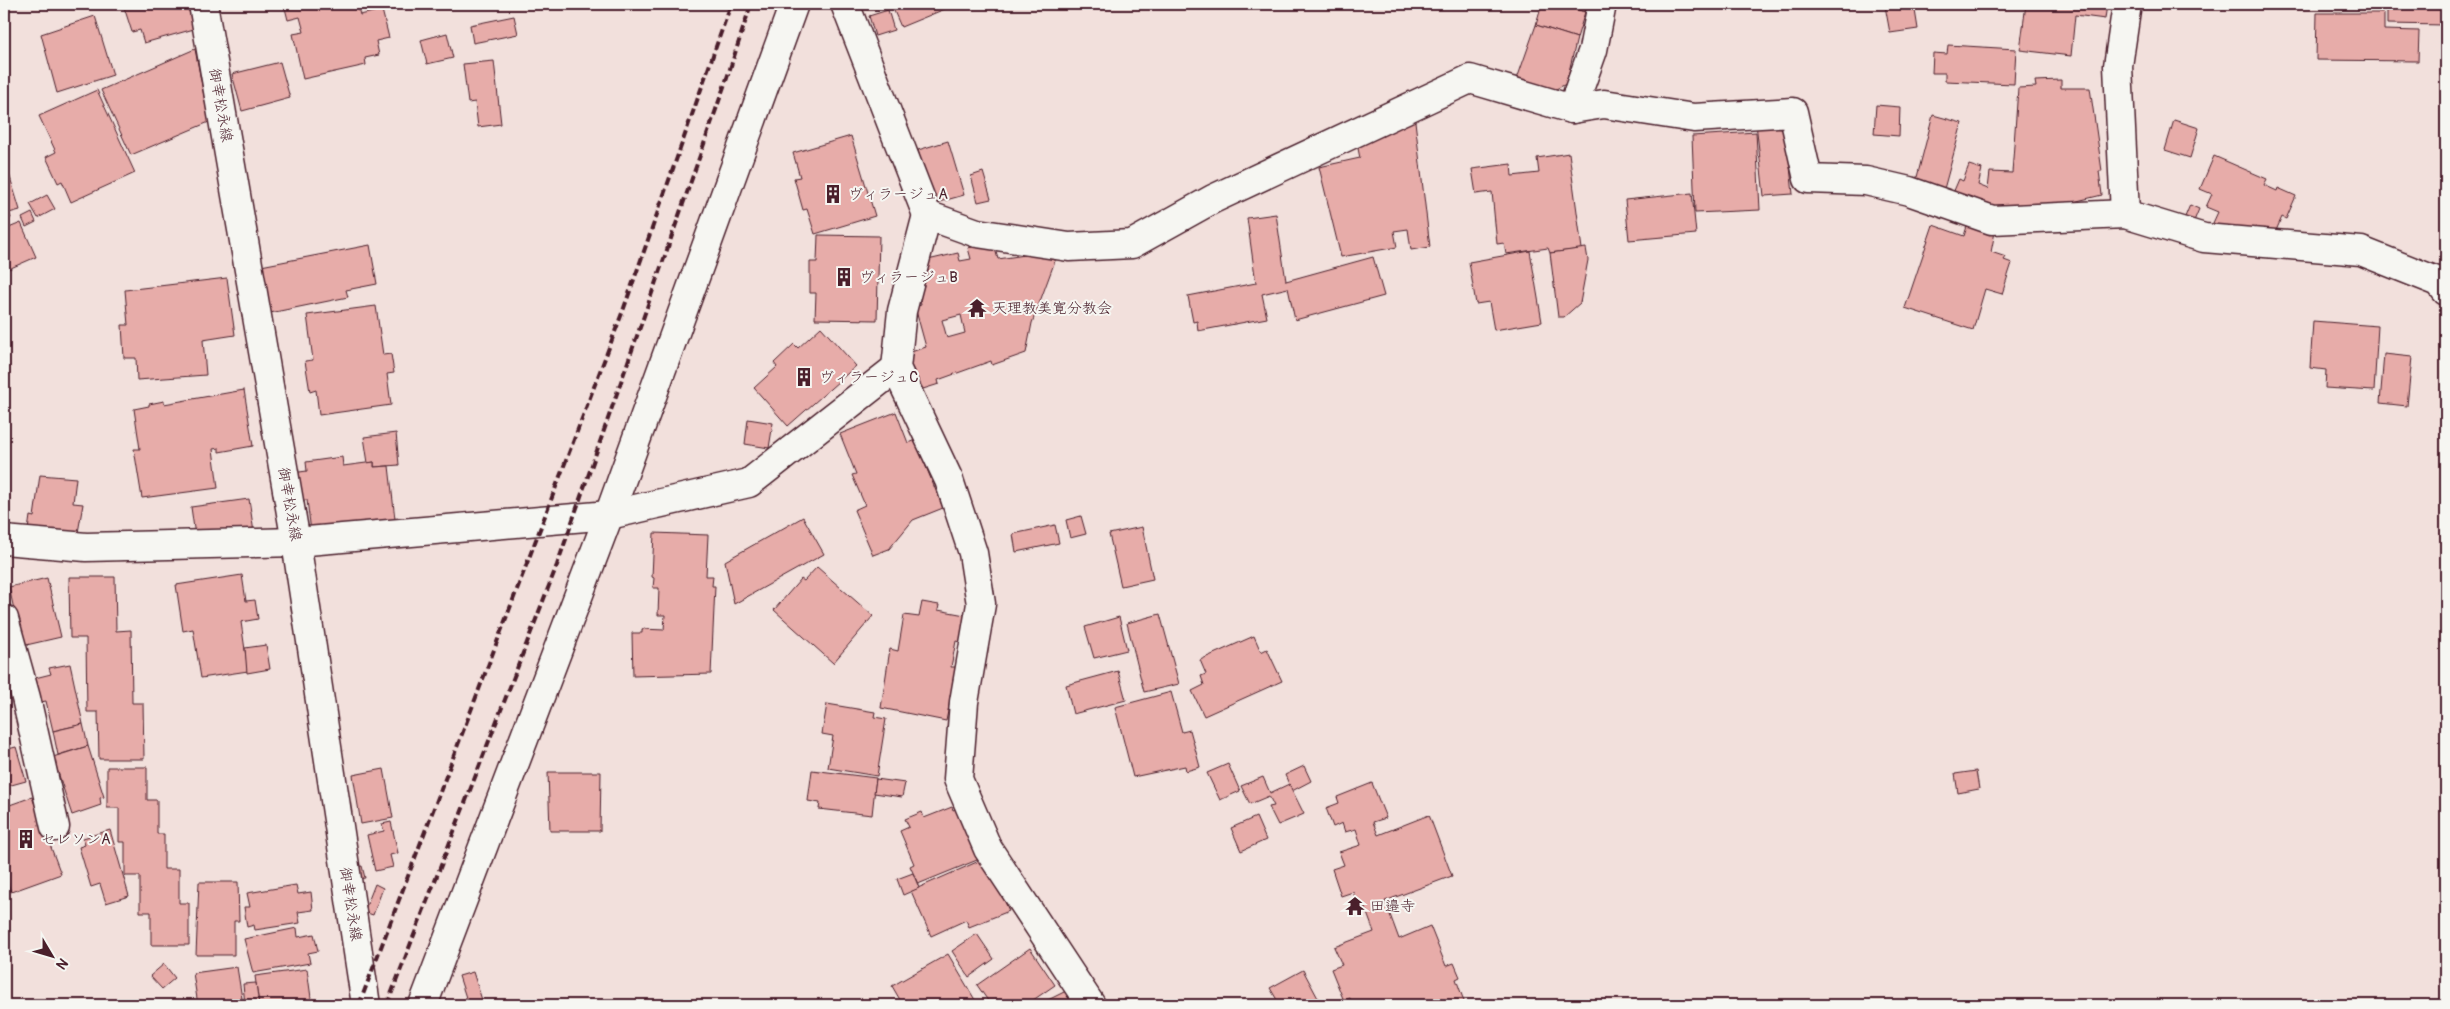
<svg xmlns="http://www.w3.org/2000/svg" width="2450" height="1009" font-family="Pangolin,'Klee One',sans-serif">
<rect width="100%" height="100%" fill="#f2e0dc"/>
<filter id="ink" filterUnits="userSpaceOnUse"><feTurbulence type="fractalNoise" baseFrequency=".02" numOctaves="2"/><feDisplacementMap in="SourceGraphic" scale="10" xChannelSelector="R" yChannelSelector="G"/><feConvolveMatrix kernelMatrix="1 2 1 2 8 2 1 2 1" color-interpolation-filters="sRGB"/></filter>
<g filter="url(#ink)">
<g fill="#e7aca9" stroke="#4a1f2b" fill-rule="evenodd">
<path d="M123,4H187L194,29L144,43L140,30L132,32Z"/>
<path d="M284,4H357L360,15L382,10L389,38L376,41L379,55L365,58L366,65L303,79L293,34L304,32L300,17L288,20Z"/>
<path d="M357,4H382L358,10Z"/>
<path d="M891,4H957L901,27Z"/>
<path d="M1542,4H1560L1585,12L1577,38L1536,25Z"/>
<path d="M1560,4H1587L1585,12Z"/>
<path d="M1902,4H1914L1918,29L1890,33L1885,6Z"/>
<path d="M2026,4H2107L2105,19L2075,15L2071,56L2020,50Z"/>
<path d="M2387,4H2445V25L2387,24Z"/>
<path d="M888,10L894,30L875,36L869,16Z"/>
<path d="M2317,13H2384V30L2419,31L2418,61L2316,60Z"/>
<path d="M95,16L113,75L57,93L41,34Z"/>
<path d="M514,16L518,34L473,43L470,25Z"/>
<path d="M1536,25L1577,38L1566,84L1552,91L1517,79Z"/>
<path d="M447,33L453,58L427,64L421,40Z"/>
<path d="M1948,45L2016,49L2014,84L1945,81V73H1932L1933,53L1947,54Z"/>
<path d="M195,49L209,122L131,155L101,90Z"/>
<path d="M494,61L501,124L478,127L475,102L468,103L463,64Z"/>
<path d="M280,62L290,98L242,111L232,74Z"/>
<path d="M2061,80V88H2090L2102,171H2099L2102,195L2056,206L1990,209L1953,193L1959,179L1963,181L1969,165L1982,169L1978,185L1988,189L1990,172L2012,173L2018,88L2036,87L2035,81Z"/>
<path d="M97,90L135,173L71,202L62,181L58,183L46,157L56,152L39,116Z"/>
<path d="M1876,105L1900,107L1899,136L1874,134Z"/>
<path d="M1414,113L1430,247L1411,250L1408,229L1394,231L1397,247L1341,257L1319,167L1360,158L1356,139Z"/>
<path d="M1933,115L1962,123L1944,189L1916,181Z"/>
<path d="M2174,120L2199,128L2190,158L2165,150Z"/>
<path d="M1785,121L1793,194L1764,196L1756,123Z"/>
<path d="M1756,132L1760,210L1695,213L1692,136Z"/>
<path d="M851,136L875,216L815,234L807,209L803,210L794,178L800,177L793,153Z"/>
<path d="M948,141L964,195L932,204L918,150Z"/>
<path d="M1569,153L1582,249L1550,253L1548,248L1506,254L1504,243L1497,244L1492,192L1476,194L1472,169L1511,164L1512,176L1539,173L1537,158Z"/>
<path d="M2214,156L2267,179L2264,185L2277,191L2278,188L2296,196L2286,219L2282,217L2274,235L2256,227L2251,239L2213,223L2218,212L2206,207L2212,194L2200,189Z"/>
<path d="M4,167L7,175L9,174L20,210L9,213L11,218L4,221Z"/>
<path d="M983,172L991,199L978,202L971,176Z"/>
<path d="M1692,193L1696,234L1629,240L1625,200Z"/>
<path d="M47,195L55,209L38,218L30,204Z"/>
<path d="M2190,205L2199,209L2194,221L2185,217Z"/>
<path d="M32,213L36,222L26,227L22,218Z"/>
<path d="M1276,214L1286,281L1373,257L1384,296L1295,320L1288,288L1262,294L1267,318L1198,331L1197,321L1193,322L1188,296L1256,283L1247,218Z"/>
<path d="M21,223L36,257L4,271V230Z"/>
<path d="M1968,223L1995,232L1991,252L2006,257L2004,260L2012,263L2002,294L1985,289L1973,330L1905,308L1933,225L1964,236Z"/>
<path d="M818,235L879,236L877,320L815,319L816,293H810V262H817Z"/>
<path d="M993,242L998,259L1059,250L1032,323L1026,353L992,365L991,361L938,380L939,384L923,389L905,354L926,347L915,307L921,305L914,273L919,262L958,253L960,261L971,259L968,248ZM961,315L965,333L947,338L942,320Z"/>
<path d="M370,245L377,284L346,290L348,297L270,313L261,266Z"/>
<path d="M1586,248L1588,260L1580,303L1564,317H1558L1550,253Z"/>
<path d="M1530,251L1542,322L1494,330L1489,302L1476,304L1469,262Z"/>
<path d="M227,278L235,335L203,340L206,375L137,380L136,358H124L122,325H128L125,290Z"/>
<path d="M376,306L383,355L391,354L394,373L387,374L391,405L319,415L316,390L310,392L305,361L313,360L307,315Z"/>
<path d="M2313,321L2378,326L2374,391L2325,388L2326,370L2310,368Z"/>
<path d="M821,327L856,366L788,426L754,388L777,367L774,363L794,344L798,348Z"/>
<path d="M2384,354L2412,357L2407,406L2380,403Z"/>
<path d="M244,390L253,446L219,452V448L213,449L218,488L142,498L134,449H140L134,409L149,406V404L164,401V404Z"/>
<path d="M896,412L908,443L915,440L943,508L913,520L889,549L873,555L854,510L865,505L852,475L856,474L840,434Z"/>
<path d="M748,419L773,423L769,448L745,444Z"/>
<path d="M396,433L399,465L374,467V462L368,463L364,437Z"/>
<path d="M342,457L343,466L374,462V467L389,466L396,528L312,539L307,500L295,501L292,473L307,471L306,462Z"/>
<path d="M40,475L76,478L73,503L83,504L76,544L27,537L30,516L34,517Z"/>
<path d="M249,499L256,546L197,550L191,507Z"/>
<path d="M1081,516L1086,534L1070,538L1066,520Z"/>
<path d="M803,517L824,554L734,604L725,561Z"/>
<path d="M1055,525L1059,543L1016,552L1013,534Z"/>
<path d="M1142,527L1153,579L1121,586L1109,534Z"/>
<path d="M654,533L708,535L706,576H713L712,586H715L711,674L633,676L632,633H642V629L664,630L665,615H658L659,588H653L654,578L652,577Z"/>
<path d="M817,567L873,616L833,663L774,610L801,579L804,581Z"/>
<path d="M242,575L246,601L255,600L258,619L241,622L248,671L201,678L193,629L183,631L176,585Z"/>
<path d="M69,577H115L116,631L131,630L132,703H143L144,759H99L98,712H87L86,638H70Z"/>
<path d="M47,578L61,637L22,646L9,587Z"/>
<path d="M922,602L939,605L938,610L965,615L960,642L956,641L951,667H957L946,721L881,708L890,649L898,651L904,615L919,617Z"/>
<path d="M1160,614L1179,684L1144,692L1127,623Z"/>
<path d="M1119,617L1127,650L1094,658L1085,627Z"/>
<path d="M1254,636L1261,652L1267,649L1282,681L1204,716L1192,691L1204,685L1201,676L1206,674L1200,660Z"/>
<path d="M266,645L270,669L247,673L245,648Z"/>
<path d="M70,664L83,724L53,731L46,701L41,702L35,678L51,674L49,668Z"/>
<path d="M1118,671L1126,700L1073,714L1066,685Z"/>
<path d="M1171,692L1182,732L1190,730L1200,767L1186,771L1185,766L1133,777L1115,707Z"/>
<path d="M827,704L875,712L874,717L886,719L877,776L828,768L833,736L822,734Z"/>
<path d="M83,724L88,746L58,755L53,731Z"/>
<path d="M88,746L104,797L100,798L101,805L72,815L53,757Z"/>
<path d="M16,747L26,781L4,787V750Z"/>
<path d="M1228,764L1240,791L1220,800L1207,773Z"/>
<path d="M1304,766L1311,781L1292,791L1285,775Z"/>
<path d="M107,767H147V800H157V834H164V869H179V903H189V945H151V912H140V876H125V842H119V808H107Z"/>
<path d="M384,769L393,818L361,824L353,775Z"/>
<path d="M812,770L876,778L872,815L819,809L820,803L808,801Z"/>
<path d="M1976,771L1979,789L1958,793L1955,774Z"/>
<path d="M548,772H601L600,831H550Z"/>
<path d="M1263,777L1270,793L1289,784L1304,814L1278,825L1269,807L1274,806L1269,796L1250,804L1241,786Z"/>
<path d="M876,779L905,783L902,797L874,793Z"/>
<path d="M1372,783L1386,818L1373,822L1378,835L1429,815L1452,876L1385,901L1399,939L1430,926L1446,966L1454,963L1460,977L1456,979L1465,1004L1354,1005L1350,998L1344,1001L1331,969L1342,965L1334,947L1374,932L1364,905L1359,907L1353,892L1341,896L1332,869L1344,865L1339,852L1361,845L1356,829L1345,832L1342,823L1333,827L1326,808L1339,803L1337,797Z"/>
<path d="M32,797L61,874L11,892L4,872V807Z"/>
<path d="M952,807L953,810L961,807L982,858L918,884L910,866L914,864L900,831L909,827L905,819L922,812L924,818Z"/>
<path d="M1256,817L1266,840L1241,851L1231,828Z"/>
<path d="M391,822L398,853L390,855L393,867L375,871L367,835L384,831L382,824Z"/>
<path d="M110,830L129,896L106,903L100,884L91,887L79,847L85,845L83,838Z"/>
<path d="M986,858L1009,911L969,927L966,920L931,936L911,891Z"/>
<path d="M362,866L365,878L357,879L355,867Z"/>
<path d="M913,873L919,888L903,895L897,879Z"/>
<path d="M199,882H238L239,921H234V955H196Z"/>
<path d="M375,884L383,888L373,915L364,912Z"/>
<path d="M296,885L298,894L311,892L313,910L298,912L300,923L255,930L254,925L247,927L244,907H250L247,893Z"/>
<path d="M297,928L298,937L314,934L318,951L308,953L310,963L253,973L244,939Z"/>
<path d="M977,934L994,959L969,977L952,951Z"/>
<path d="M1030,948L1055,985L1026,1005H991L977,985Z"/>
<path d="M948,954L978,1005H903L892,986Z"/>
<path d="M164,964L175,978L162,989L150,976Z"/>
<path d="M237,967L243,1005H198L193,973Z"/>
<path d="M307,969L312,1005H256H259L255,976Z"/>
<path d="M1303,970L1319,1000L1309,1005H1280L1270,988Z"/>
<path d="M473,972L482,1000L468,1004L459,976Z"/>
<path d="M256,983L259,1005H245L243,984Z"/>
<path d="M1068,990L1075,1005H1038Z"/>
</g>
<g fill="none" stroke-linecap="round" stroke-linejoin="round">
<g stroke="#4a1f2b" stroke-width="31">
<g id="minor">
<path d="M845,4L927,215"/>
<path d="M1572,109L1593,50L1602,4"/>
<path d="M2125,214L2118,66L2127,4"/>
<path d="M4,540L86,547L296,542L609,515L749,483L896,368"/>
<path d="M4,619L26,698L55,827"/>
<path d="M423,1005L609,515L794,4"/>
<path d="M1091,1005L988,849L958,779L964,702L981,604L973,553L949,480L896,368L902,311L927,215L977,233L1069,247L1132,244L1213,199L1470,79L1572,109L1604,104L1694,118L1793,112L1808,179L1866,181L1909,191L1992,220L2125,214L2204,238L2361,251L2439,282L2446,291"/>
</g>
</g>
<g stroke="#4a1f2b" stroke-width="31">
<path id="secondary" d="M203,4L296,542L366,1005"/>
</g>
<use href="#minor" stroke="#f6f6f2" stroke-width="28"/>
<use href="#secondary" stroke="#f6f6f2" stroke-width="28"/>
<g stroke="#4a1f2b" stroke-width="4" stroke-dasharray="8 4" stroke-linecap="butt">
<path d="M359,1005L624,308L731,4"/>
<path d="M387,1005L557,565L727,78L751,4"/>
</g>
</g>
</g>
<defs>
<g id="building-bare" transform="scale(1.5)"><path d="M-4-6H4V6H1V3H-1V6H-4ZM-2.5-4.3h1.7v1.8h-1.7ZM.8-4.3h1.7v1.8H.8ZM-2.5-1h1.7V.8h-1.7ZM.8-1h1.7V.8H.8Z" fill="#4a1f2b" stroke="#f6f6f2" stroke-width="2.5" paint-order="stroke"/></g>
<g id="temple-bare" transform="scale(1.5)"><path d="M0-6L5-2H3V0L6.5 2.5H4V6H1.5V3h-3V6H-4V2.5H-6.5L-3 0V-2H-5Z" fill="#4a1f2b" stroke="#f6f6f2" stroke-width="2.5" paint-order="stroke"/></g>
</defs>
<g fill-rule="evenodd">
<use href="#building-bare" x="833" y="194"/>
<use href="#building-bare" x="844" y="277"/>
<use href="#temple-bare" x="977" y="308"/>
<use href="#building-bare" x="804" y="377"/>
<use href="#building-bare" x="26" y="839"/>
<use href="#temple-bare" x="1355" y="906"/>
</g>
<g text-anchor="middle" stroke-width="4" stroke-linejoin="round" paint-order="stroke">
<g font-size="15" fill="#4a1f2b" stroke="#f6f6f2">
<text transform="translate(221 105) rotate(80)" y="5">御幸松永線</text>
<text transform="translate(290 504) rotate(80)" y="5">御幸松永線</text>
<text transform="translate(351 904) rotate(81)" y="5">御幸松永線</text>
</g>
<g font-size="15" fill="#4a1f2b" stroke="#f6f6f2" text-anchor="start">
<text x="848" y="199">ヴィラージュA</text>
<text x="859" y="282">ヴィラージュB</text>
<text x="992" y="313">天理教美寛分教会</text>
<text x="819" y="382">ヴィラージュC</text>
<text x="41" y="844">セレソンA</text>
<text x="1370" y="911">田邉寺</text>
</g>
</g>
<rect width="2450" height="1009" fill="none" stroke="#f6f6f2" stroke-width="20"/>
<rect x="10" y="10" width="2430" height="989" fill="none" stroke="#4a1f2b" stroke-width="2" filter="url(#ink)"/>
<g transform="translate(52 956) rotate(128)" stroke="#f6f6f2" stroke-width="4" paint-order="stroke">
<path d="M0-4L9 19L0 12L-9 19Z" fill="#4a1f2b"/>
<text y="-8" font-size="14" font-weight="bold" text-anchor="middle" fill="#4a1f2b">N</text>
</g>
</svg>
